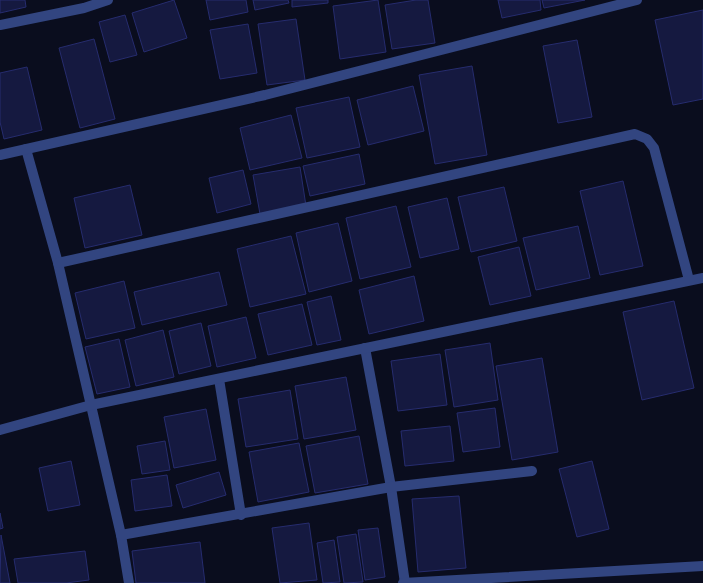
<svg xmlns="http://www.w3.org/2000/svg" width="703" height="583" font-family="Poppins,sans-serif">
<rect width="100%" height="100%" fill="#0a0d1e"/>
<g fill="#151940" stroke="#262c6e">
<path d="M0,0H25L26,7L0,13Z"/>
<path d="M174,0L187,38L144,52L132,13Z"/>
<path d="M206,0H246L248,12L210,20Z"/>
<path d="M253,0H288L289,3L255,10Z"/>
<path d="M292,0H328V3L292,7Z"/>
<path d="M378,0L386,52L340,59L333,6Z"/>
<path d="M416,0H428L435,43L392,49L385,5Z"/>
<path d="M498,0H540L541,10L502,18Z"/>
<path d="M542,0H585L544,8Z"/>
<path d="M703,10V99L673,105L655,20Z"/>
<path d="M125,15L137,55L110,62L99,22Z"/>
<path d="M296,19L305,80L267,85L258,24Z"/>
<path d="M248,24L257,73L220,79L210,30Z"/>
<path d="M94,39L115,119L80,128L59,48Z"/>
<path d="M577,40L592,117L558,123L543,46Z"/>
<path d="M472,66L487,155L435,164L419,75Z"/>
<path d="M27,67L42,130L4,139L0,122V73Z"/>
<path d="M413,86L424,131L368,145L357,100Z"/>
<path d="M349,97L360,147L307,158L296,108Z"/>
<path d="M291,115L302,158L250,170L240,128Z"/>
<path d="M359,154L365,184L310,196L303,166Z"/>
<path d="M300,167L306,206L260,214L253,175Z"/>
<path d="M243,170L251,204L217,213L209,178Z"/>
<path d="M623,181L643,266L600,275L580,191Z"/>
<path d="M130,185L142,235L85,248L74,198Z"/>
<path d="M504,187L517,241L471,252L458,197Z"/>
<path d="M447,198L459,249L420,258L408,207Z"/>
<path d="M396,206L411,267L360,279L346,218Z"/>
<path d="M338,223L352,281L309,292L296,233Z"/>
<path d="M578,226L590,278L536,290L523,238Z"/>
<path d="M291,236L306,294L250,307L237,249Z"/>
<path d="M519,247L531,296L490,305L478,257Z"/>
<path d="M219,272L227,305L142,325L134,292Z"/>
<path d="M414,276L424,321L369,334L359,290Z"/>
<path d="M124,281L135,328L86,339L75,293Z"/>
<path d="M331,296L341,340L317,345L307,302Z"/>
<path d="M674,301L694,388L642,400L623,312Z"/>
<path d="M302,304L312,345L268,355L258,314Z"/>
<path d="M246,317L256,358L217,367L208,326Z"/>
<path d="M201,323L211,366L179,374L169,331Z"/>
<path d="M163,330L174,377L136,386L125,340Z"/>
<path d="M119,339L130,387L97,394L85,347Z"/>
<path d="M490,343L498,400L454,407L445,350Z"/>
<path d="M440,354L447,405L398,411L391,361Z"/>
<path d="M542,358L558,452L512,460L496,366Z"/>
<path d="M346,377L356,430L304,439L295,386Z"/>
<path d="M290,390L298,439L246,447L238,399Z"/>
<path d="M495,408L500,447L463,452L457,413Z"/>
<path d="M206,409L216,460L174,468L164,417Z"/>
<path d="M450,426L454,461L405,466L401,431Z"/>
<path d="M359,436L368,484L315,493L306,446Z"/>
<path d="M165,441L170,470L142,474L137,446Z"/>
<path d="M299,443L309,492L258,502L249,452Z"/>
<path d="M71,461L80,505L48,511L39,468Z"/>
<path d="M592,461L609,529L577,537L559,469Z"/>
<path d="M219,472L226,495L183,508L176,485Z"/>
<path d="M167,475L172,506L135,511L131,480Z"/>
<path d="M459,496L466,568L418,572L412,499Z"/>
<path d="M0,513L3,528L0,529Z"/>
<path d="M309,523L317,580L280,583L272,528Z"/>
<path d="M378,528L385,577L365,580L358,530Z"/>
<path d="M356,534L363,582L344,583L337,537Z"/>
<path d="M1,535L10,583H0Z"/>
<path d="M334,540L340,582L323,583L317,543Z"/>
<path d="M200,542L205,583H136L132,551Z"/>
<path d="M85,551L89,580L66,583H18L14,559Z"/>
</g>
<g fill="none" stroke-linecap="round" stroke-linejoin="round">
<g stroke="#324580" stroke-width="10">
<path d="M0,25L84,8L108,0"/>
<path d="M26,149L58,263L121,535L129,583"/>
<path d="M0,155L265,95L637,0"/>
<path d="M58,263L635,134L647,139L654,148L689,280"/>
<path d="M365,348L391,487L405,583"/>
<path d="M219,379L241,515"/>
<path d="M0,430L91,405L703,278"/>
<path d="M121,535L391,487L532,471"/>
<path d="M403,583L703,566"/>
</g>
</g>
</svg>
